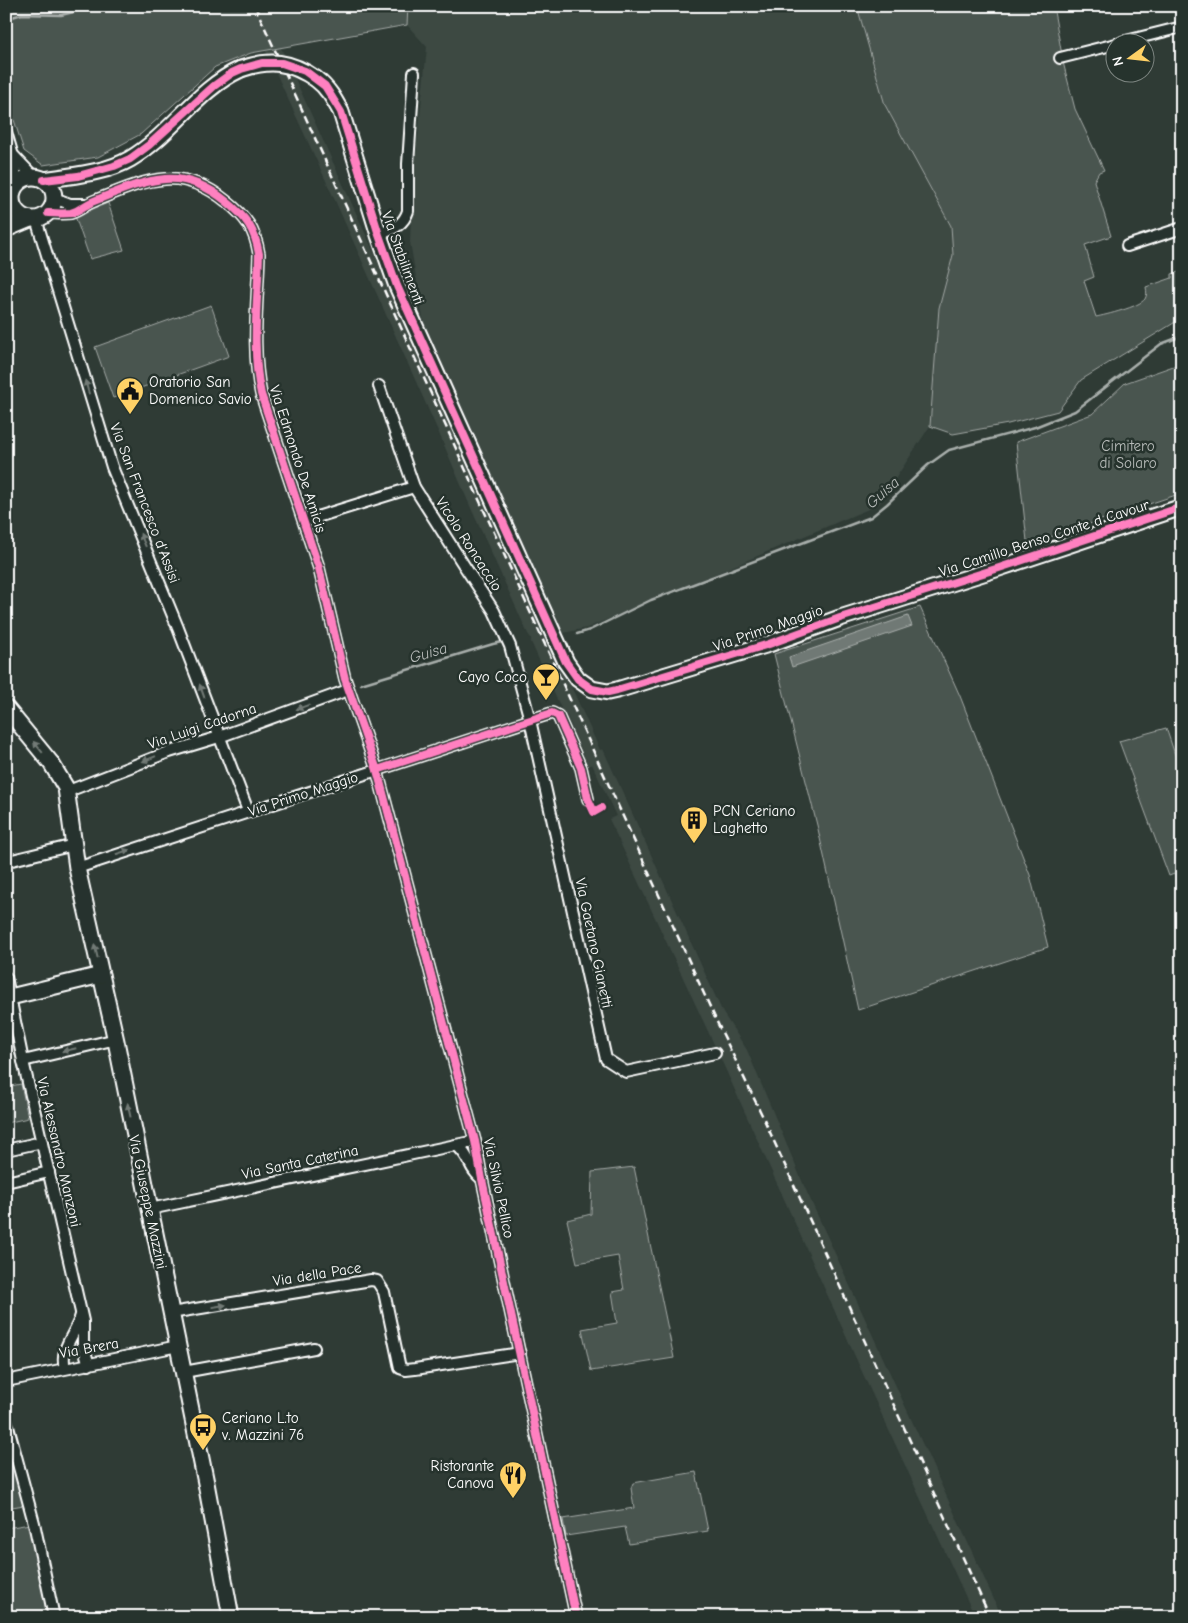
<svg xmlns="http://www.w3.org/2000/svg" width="1188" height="1623" font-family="'Comic Neue',sans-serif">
<rect width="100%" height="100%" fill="#2f3b35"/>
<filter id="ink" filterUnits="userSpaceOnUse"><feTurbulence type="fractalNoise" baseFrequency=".02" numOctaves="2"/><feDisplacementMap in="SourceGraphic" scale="10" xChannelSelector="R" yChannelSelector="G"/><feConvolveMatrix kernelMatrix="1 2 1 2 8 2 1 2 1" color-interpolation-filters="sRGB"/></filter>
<g filter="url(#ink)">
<g fill="#3c4842">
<path d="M245,6H262L600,750L603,749L723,1013L747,1050L805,1188L1002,1617H975L868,1385L719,1055L609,819L616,816L592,764L588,766L566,714L564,715L531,642V638L528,634L470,506L438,431L333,196Z"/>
<path d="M408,6H857L885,105L951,226L953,255L939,308L930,426L878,505L587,628L559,634L425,330L410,242L412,194L427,47L407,25Z"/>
</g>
<g fill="#4a544f" stroke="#a4aaa7">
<path d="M16,6H408L407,25L251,53L215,67L141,134L98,157L43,165L24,151L6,95V9Z"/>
<path d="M857,6H1053L1064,66L1075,109L1104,170L1099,172L1094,181L1111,236L1085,245L1094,277L1084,281L1096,317C1106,315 1139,307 1145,299C1147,295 1147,292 1146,287L1172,278V274L1182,271V318L1081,380L1058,411L1008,424L953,434L930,426L939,308L953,255L951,226L885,105Z"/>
<path d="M108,203L124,250L90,259L75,216Z"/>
<path d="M211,305L229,356L113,398L95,347Z"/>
<path d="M1182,363V493L1032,543L1027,541L1016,442L1092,414L1125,383Z"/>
<path d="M920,607L960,696L1030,875L1048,947L858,1010L818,829L774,654Z"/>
<path d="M1166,728L1182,775V871L1169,876L1119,741Z"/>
<path d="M21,1084L28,1118L6,1123V1087Z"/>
<path d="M634,1167L674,1358L591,1371L582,1329L617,1323L612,1292L624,1290L618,1256L577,1263L567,1220L591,1214L592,1172Z"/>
<path d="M13,1466L24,1505L6,1508V1467Z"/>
<path d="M696,1472L708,1531L629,1544L625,1527L566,1536L563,1519L634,1508L631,1488L633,1483Z"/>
<path d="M30,1524L48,1617H6V1528Z"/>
</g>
<path fill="#707975" stroke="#a9afac" d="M908,616L912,626L792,667L789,657Z"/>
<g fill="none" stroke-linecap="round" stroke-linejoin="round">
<g stroke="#a9afac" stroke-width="2.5">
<path d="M6,19L22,14L61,15L99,6"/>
<path d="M577,634L590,630L651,600L871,517L887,504L928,465L949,450L1035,427L1075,411L1161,344L1182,336"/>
<path d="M361,684L493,644L502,642"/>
</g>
<g stroke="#fff" stroke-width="14">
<g id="street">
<path d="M1122,42L1182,27"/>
<path d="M1060,58L1116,44"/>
<path d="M6,132L13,156L17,185"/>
<path d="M14,156L34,177"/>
<path d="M54,198L70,204H85"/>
<path d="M48,213C55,213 64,214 71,213C79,211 86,204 94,201C144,181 179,163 226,201C246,217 255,229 259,254C258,300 251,349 261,394L319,568L345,679L377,770L475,1141L482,1179L576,1617"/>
<path d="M36,219L112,467L178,628L248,811"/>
<path d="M379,235C392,229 403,226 408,211V164L414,73"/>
<path d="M1127,246L1182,228"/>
<path d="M379,386L414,487L465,567L494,611L510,646L530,720L606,1059L626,1072L715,1053"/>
<path d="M304,521L414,487"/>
<path d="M66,788L71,790L166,753L219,737L348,690"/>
<path d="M8,861L74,845"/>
<path d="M77,868L552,713L558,716L581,768L588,799"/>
<path d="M6,977L23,1061L83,1321V1345L89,1365"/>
<path d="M23,1061L108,1041H116"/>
<path d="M456,1145C471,1156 468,1169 482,1179"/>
<path d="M6,1150L42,1142"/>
<path d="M6,1182L49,1172"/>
<path d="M150,1209L475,1141"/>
<path d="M171,1313L371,1280L377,1281L384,1292L400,1368L406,1370L415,1369L520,1353"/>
<path d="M65,1368C59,1348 76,1334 81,1315"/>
<path d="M184,1372L314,1348"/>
<path d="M6,1381L178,1346"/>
<path d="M6,1419L34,1523L54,1617"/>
</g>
</g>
<g stroke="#fff" stroke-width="19">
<g id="secondary">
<path d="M316,79C328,88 334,99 341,112L379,235L397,286L566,662L578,679L592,689L608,692L617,690L769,644L840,618L999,568L1182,507"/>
<circle cx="33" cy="198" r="21"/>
<path d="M44,180C72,175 104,174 130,159C171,135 197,89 241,69"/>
<path d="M6,229L30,219"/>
<path d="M6,708L51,763L66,788L77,868L116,1041L150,1209L206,1483L231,1617"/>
<path d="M6,998L101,975"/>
</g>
</g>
<use href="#street" stroke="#26332d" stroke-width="10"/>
<use href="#secondary" stroke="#26332d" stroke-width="15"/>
<path stroke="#fff" stroke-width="2.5" stroke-dasharray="8 4" stroke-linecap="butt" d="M255,6L616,801L716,1020L763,1117L990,1617"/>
<g stroke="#fff" stroke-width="19" stroke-linecap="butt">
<path id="secondary-bridge" d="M241,69C270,59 290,61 316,79"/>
</g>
<use href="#secondary-bridge" stroke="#26332d" stroke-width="15"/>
<g stroke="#26332d" stroke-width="11">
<g id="cycleway">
<path d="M44,180L78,176L114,166L130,159L149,145L214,86L232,73L241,69L262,63H282L305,71L325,86L341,112L379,235L397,286L566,662L578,679L592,689L608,692L617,690L769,644L840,618L999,568L1182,507"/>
<path d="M48,213C55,213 64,214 71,213C79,211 86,204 94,201C144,181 179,163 226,201C246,217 255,229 259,254C258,300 251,349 261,394L319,568L345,679L377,770L475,1141L482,1179L576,1617"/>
<path d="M377,770L552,713L558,716L581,768L588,799L594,812L601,808"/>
</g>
</g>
<use href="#cycleway" stroke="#ff80c0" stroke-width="8"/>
</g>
<defs><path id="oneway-solid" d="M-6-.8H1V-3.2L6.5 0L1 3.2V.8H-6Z" transform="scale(1.25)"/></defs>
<g fill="#727a76">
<use href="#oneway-solid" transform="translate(87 387) rotate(-106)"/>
<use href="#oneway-solid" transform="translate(143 540) rotate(-113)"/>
<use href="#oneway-solid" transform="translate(202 691) rotate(-110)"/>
<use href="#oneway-solid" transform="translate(303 707) rotate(160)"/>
<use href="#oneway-solid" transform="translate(38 747) rotate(-129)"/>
<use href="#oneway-solid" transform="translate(149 759) rotate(158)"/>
<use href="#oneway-solid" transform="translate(123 852) rotate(-18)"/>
<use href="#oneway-solid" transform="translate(96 951) rotate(-103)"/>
<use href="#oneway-solid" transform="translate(69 1050) rotate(167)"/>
<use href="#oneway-solid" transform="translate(129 1110) rotate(-102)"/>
<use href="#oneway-solid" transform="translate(219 1306) rotate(-9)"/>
</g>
</g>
<defs>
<g id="civic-pin" transform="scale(1.4375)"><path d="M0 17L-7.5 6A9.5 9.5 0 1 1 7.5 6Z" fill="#ffd166" stroke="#26332d"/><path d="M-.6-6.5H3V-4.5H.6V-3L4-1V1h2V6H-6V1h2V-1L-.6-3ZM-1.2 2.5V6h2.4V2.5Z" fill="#111"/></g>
<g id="bar-pin" transform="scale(1.4375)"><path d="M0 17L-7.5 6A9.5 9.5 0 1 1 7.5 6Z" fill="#ffd166" stroke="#26332d"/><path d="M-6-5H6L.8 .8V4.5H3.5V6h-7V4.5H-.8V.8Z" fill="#111"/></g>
<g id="building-pin" transform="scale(1.4375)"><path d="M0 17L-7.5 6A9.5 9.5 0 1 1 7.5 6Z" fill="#ffd166" stroke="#26332d"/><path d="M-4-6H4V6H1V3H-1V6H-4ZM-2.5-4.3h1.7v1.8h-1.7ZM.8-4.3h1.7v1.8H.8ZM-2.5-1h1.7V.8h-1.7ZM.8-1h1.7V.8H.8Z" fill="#111"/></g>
<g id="bus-pin" transform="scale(1.4375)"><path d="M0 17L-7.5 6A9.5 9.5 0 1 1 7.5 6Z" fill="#ffd166" stroke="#26332d"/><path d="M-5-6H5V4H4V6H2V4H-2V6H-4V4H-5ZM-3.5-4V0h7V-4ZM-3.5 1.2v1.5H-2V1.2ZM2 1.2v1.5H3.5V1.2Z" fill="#111"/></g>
<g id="restaurant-pin" transform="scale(1.4375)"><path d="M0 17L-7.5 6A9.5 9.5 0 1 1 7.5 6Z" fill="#ffd166" stroke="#26332d"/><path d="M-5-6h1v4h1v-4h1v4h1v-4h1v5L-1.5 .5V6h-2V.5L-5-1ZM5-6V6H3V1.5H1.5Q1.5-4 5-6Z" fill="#111"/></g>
</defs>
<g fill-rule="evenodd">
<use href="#civic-pin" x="130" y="391"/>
<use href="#bar-pin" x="546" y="677"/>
<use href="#building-pin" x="694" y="820"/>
<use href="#bus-pin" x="203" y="1427"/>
<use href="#restaurant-pin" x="513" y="1475"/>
</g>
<g text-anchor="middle" stroke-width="5" stroke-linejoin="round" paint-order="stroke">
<g font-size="15" fill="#fff" stroke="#26332d">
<text transform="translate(403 258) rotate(70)" y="5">Via Stabilimenti</text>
<text transform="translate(298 459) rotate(72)" y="5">Via Edmondo De Amicis</text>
<text transform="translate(145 503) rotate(69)" y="5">Via San Francesco d'Assisi</text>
<text transform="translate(1044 538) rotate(-18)" y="5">Via Camillo Benso Conte d Cavour</text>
<text transform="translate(469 544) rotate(57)" y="5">Vicolo Roncaccio</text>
<text transform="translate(768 628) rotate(-19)" y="5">Via Primo Maggio</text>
<text transform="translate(202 726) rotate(-19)" y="5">Via Luigi Cadorna</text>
<text transform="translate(303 794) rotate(-18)" y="5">Via Primo Maggio</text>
<text transform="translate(594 943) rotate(78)" y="5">Via Gaetano Gianetti</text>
<text transform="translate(59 1152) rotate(77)" y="5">Via Alessandro Manzoni</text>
<text transform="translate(300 1162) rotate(-12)" y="5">Via Santa Caterina</text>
<text transform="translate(499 1188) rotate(78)" y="5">Via Silvio Pellico</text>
<text transform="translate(148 1202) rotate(78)" y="5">Via Giuseppe Mazzini</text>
<text transform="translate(317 1274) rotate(-9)" y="5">Via della Pace</text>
<text transform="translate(89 1348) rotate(-10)" y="5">Via Brera</text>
</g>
<g font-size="15" fill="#fff" stroke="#26332d" text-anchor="start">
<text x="149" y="387">Oratorio San<tspan x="149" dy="17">Domenico Savio</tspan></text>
<text x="527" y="682" text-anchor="end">Cayo Coco</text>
<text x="713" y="816">PCN Ceriano<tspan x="713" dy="17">Laghetto</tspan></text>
<text x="222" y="1423">Ceriano L.to<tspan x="222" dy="17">v. Mazzini 76</tspan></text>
<text x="494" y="1471" text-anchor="end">Ristorante<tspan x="494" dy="17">Canova</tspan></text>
</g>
<g font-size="15" fill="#b7bbb9" stroke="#26332d">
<text x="1128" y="451">Cimitero<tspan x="1128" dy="17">di Solaro</tspan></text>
</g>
<g font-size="16" font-style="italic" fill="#b8bcba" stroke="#26332d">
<text transform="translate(882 492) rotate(-42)" y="6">Guisa</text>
<text transform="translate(428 652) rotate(-16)" y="6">Guisa</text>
</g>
</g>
<rect width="1188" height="1623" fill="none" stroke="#26332d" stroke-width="25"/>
<rect x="12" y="12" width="1163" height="1598" fill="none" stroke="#fff" stroke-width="2" filter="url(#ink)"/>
<g transform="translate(1130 58) rotate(255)"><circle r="24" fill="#26332d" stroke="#7d8581"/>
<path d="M0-4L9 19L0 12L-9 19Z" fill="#ffd166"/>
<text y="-8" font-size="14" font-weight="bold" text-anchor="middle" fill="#ffffff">N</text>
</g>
</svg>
